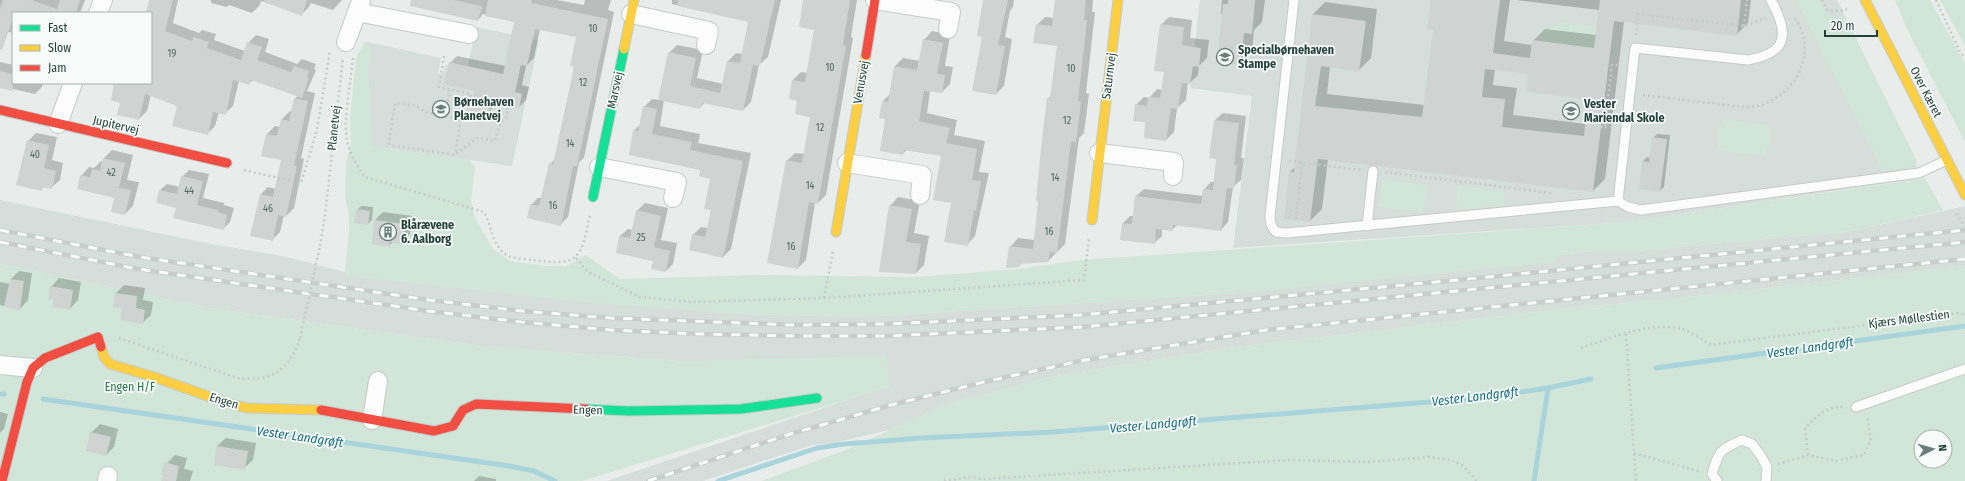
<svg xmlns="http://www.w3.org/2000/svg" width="1965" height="481" font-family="'Fira Sans Condensed',sans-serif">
<rect width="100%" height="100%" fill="#e8edeb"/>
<g fill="#d6dedb">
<path d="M1200,0H1837L1916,160V165L1922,178L1629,222L1233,248L1252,96L1190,88Z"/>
<path d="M476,27L539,40L512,166L358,144V61L364,43L367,42L441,58L438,73L443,74L445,65H448L449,62L468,66Z"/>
<path d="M0,200L211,244L282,256L345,272L349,276L739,314L866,317L1240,293L1594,251H1638L1852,231L1965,206V266L1660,300L1578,307L1228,348L1056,376L944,405L894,429L833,443L812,445L703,481H607L889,386L679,361L482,346L210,308L0,264Z"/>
</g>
<g fill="#d1e6d8" fill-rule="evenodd">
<path d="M1796,0H1818L1829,16L1837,17L1843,14L1916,160L1915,164L1911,167L1883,171Z"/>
<path d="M1895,0H1930L1965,64V142L1907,29Z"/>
<path d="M1940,0H1965V46Z"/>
<path d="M1563,23L1596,27L1594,48L1541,41L1542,30Z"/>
<path d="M364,43L371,49L368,69L372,146L469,160L475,167L471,201L475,218L493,249L510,261L547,266H566L586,255L620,279L759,275L915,277L1019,269L1081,260L1629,222L1925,178L1943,210L1852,231L1638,251H1594L1560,255L1554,262L1240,293L866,317L739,314L583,302L349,276L345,272L349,231V215L345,197L346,163L351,143L350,117L356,58Z"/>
<path d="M1723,120L1767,125C1772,132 1770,149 1764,155L1720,151C1716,143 1717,126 1723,120Z"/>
<path d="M1382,180L1426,185L1423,212L1379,207Z"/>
<path d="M1458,185L1504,192V206L1456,210Z"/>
<path d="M0,264L210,308L482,346L679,361L887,356L889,387L582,481H0Z"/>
<path d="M1965,266V481H761L851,448L944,405L1056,376L1228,348L1578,307L1660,300ZM1921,437H1945V461H1921Z"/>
</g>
<g fill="#0003" fill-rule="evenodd">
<path d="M0,0H85L80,13H13V33L1,30L0,34Z"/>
<path d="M150,0H178L173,23L199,33L202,30L216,34L214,40L245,51L248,43L256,35L269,39L265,52L297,64L302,59L316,64L314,69L316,70L307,91L315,93L301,158L304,159L294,208L286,216L284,215L280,232L272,240L260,195L268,187L276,189L282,160L267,134L275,126L280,127L282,119L290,111L292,112L295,98L298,96L253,80L248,84L239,81L233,106L225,113L219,112L215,126L207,134L178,105L151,95L147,111L139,119L121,102L115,83H151V13H146Z"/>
<path d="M211,0H342L333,10L311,3L309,7L302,14L261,1L260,5L252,13L229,5L227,7L211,3Z"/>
<path d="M415,0H557L584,5L585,0H611L608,10L614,12L584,158L579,162L568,217L560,225L531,205L538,198H542L550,164L556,158L575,66L577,36L540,29L534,58L526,66L522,85L529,87L526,100L519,107L513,106L512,108L495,104L487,114L475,90L450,63L457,56L506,66L515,21L483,14L478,20Z"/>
<path d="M672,0H781L768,57L759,65L751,102L743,110L705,102L700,108L664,100L660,126L700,134L698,143L751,153L731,249L723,257L693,235L701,227L708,228L712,210L711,178L701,169L634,130L641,124L644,107L652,99L659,100L669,53L677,45L703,50L697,78L723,84L728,61L736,53L743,54L749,21L672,4Z"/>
<path d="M814,0H857L851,37L853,38L826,195L818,203H815L806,260L798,268L787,161L795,153L805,154L811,116L798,100L790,99L793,80L801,72L807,73L815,29Z"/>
<path d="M984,0H1014L1013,7L1010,11L1005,37L1012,39L1004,86L996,94L983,36Z"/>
<path d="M1056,0H1093L1092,12H1095L1086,93L1089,94L1084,133L1079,138L1065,244L1048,261L1022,263L1019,266L1010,247L1018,238L1035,240L1048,98L1052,95L1058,45L1037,25L1045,17L1054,18Z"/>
<path d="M1222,0H1265L1262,22L1254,30L1252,52L1241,64L1223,14H1221Z"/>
<path d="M1432,0H1510L1504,41L1532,45L1533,41L1545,29L1596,35L1599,10L1516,0H1751L1748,23L1736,35L1624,21L1605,179L1593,191L1328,159L1322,209L1310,221L1290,172L1295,167L1313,14L1325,2L1377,9L1371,58L1359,70L1330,67L1327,94L1425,105L1434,29ZM1495,69L1530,73L1589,98L1586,124L1513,115L1517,88L1493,85Z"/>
<path d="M1169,17L1192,20L1190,38L1209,40L1207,58L1199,66L1198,75L1190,83L1188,82L1186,100L1177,108L1174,132L1166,140L1146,121L1136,105L1144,97L1149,98L1157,89L1162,90L1165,71L1161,25Z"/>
<path d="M932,31L950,35L945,66L953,67L950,84L942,92L930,91L927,113L957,120L954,135L985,141L979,172L989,173L975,236L967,245L952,202L942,155L907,149L903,154L886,118L883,101L890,94L895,66L903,58L920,61L924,40Z"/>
<path d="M0,62L13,65V83H43L42,87L35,94L0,86Z"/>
<path d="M1223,113L1246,116L1241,158H1244L1241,180L1233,187L1228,222L1221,230L1178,224L1172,230L1162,229V236L1154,243L1121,240L1123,223L1130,216H1134L1136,196L1144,189L1203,196L1204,189L1211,182H1214L1217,158L1215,120Z"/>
<path d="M36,133L57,137L52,160L63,163L60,180L51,188L44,187L41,189L28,141Z"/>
<path d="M1657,134L1670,135L1664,187L1660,191L1643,161L1647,157L1650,158L1653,138Z"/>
<path d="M112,150L133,155L127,180L139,182L133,206L125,214L115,197L81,176L89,167L94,168L101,161L103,162L104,158Z"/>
<path d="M189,170L209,174L203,198L224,203V205L234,208L230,222L223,229L177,207L160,190L167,184L180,187L182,177Z"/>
<path d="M898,197L920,201L914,233L929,236L924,265L916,273L890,206Z"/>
<path d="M645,203L668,208L661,240L677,243L673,264L666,271L654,260L617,253L620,236L628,229L633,230L637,211Z"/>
<path d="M361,206L373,207L372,220L368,224L357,210Z"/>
<path d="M383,212L413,216L410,234L402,243L394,241L389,246L375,220Z"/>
<path d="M19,271L32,273L28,300L20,309L0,305V282L10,284L11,279Z"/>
<path d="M59,278L81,282L78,300L70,309L54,300L51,287Z"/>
<path d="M124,285L145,288L143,300L153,302L151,315L142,323L123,308L116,293Z"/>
<path d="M0,412L8,414L4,429L0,433Z"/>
<path d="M100,424L118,429L114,447L106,455L91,433Z"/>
<path d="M226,438L256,443L253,460L244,468L215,464L217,446Z"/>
<path d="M175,455L187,458L184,469L193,471L190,481H165L167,463Z"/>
<path d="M479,476L496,479V481H474Z"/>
</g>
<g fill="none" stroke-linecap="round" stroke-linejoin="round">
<g stroke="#a9d4db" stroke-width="5">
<path d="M1656,368L1965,326"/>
<path d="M0,394H4"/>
<path d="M43,399L509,466L534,471L555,481"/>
<path d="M718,481L817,448L844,444L921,438L1053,432L1479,398L1548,388L1591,379"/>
<path d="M1534,481L1548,388"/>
</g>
</g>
<g fill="#cfd4d2" fill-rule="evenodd">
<path d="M3,0H31L57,9L60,0H80L76,13H13V19L2,50L0,49V9Z"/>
<path d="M149,0H173L165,31L192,41L194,37L209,42L207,48L241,60L247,42L262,47L257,60L291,72L294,66L309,71L307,77L309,78L302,98L251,80L249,85L233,80L226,115L213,112L208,135L172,126L177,106L145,94L139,120L117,115L120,103L111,100L114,83H151V13H146Z"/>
<path d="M264,0H307L302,16L264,2Z"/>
<path d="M411,0H454L482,6L478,21L410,6Z"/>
<path d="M488,0H532L531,3L608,19L577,166H573L561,226L527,218L530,204L539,206L549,163L553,164L574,67L570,66L576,37L535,29L527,66L521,65L515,92L522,94L519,108L512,107V109L490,104L488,115L470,111L474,91L444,84L449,62L503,74L514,22L485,16Z"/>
<path d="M678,0H775L760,66L753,65L743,111L702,103L700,109L658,100L668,52L696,58L690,86L720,93L727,61L740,63L748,22L677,6Z"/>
<path d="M803,0H850L843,45L846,46L818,204L809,202L798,269L767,263L786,160L802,163L810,117L795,114L797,101L789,99L792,80L805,82L814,30L799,27Z"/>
<path d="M983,0H1008L998,45L1005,46L996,95L972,91L982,37L977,36Z"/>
<path d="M1055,0H1086L1084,20H1087L1078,101L1081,102L1076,142H1071L1057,253L1050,252L1048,262L1020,264V267L1006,268L1009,246L1033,249L1038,202L1036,201L1041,148L1047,98H1050L1057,46L1033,43L1036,24L1052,26Z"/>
<path d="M1228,0H1255L1252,34L1244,33L1241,65L1217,62L1223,4H1228Z"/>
<path d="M1431,0H1500L1493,53L1530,58L1532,40L1594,48L1600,0H1741L1737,36L1614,21L1593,192L1318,159L1310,222L1284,219L1289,172H1294L1312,14L1366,21L1359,72L1321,66L1315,106L1422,117L1433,30L1427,29ZM1485,69L1528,74L1527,92L1588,99L1584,136L1502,127L1505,99L1482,97Z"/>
<path d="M1160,24L1184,27L1182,45L1201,48L1199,67L1193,66L1190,84L1182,83L1178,109L1171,108L1166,141L1144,138L1145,122L1133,121L1135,104L1147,106L1148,97L1160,98L1164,72L1154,71Z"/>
<path d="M923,39L943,43L937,74L945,75L942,93L924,91L919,121L950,128L946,143L977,149L972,180L981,181L976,211L974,210L968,246L944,242L951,203L933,200L941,156L904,150L903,155L880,151L885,119L879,118L882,101L888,102L894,66L917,70Z"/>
<path d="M0,71L13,74V91L0,88Z"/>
<path d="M294,98L308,101L294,166H297L286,217L278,215L273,241L250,236L260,194L273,197L281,160L261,156L266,134L277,136L281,119L289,121Z"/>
<path d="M643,106L657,109L652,134L692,142L690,150L743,161L723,258L689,250L692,234L705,237L711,210L704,209L710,179L699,176L700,170L629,155L633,130L638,131Z"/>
<path d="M1214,120L1239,123L1234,165H1237L1234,188H1227L1221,231L1173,225V231L1156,229L1155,244L1120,240L1122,223L1132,224L1135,196L1201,204L1203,189L1213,190L1216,159L1209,158Z"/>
<path d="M1652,137L1667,139L1660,192L1639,189L1642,161L1649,162Z"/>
<path d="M27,140L49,145L44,168L56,171L52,189L42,187V191L16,185Z"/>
<path d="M103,158L125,163L119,188L131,190L125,215L111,212L114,198L77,189L80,175L90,177L92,169L100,171Z"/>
<path d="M181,176L203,181L197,205L218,210L217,212L227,215L224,230L173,218L176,208L156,203L159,190L177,194Z"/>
<path d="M889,205L912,209L906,242L921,244L916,274L879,272Z"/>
<path d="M356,209L370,211L368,225L354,223Z"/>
<path d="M636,210L661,216L654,247L670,251L666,272L651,269L653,261L616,253L619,236L630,238Z"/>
<path d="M374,220L405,224L402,244L390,242V247L372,244Z"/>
<path d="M10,279L24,281L20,310L4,307Z"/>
<path d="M50,286L73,290L70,310L52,307L53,300H48Z"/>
<path d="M115,293L137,296L136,308L145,310L143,324L120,320L122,308L113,307Z"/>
<path d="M90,432L111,437L106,456L86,451Z"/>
<path d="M217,446L248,451L245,470L214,465Z"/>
<path d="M164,462L179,466L176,481H161L163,476L161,475Z"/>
</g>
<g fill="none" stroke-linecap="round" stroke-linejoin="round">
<g stroke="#c5cac8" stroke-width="11">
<g id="lane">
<path d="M1294,0L1270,216L1271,225L1276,232L1287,233L1618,201L1635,48L1748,60C1789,53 1789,33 1771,0"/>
<path d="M1618,201L1628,207L1641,210L1919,173L1947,160"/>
<path d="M1367,226L1373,171"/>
<path d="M1856,407L1965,369"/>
<path d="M1717,481L1712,474C1719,451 1719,450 1742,440L1752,444L1761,456L1767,467L1766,481"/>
</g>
</g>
<g stroke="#c5cac8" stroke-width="20">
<g id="street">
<path d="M875,0L951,12L948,29"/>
<path d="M357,12L469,34"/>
<path d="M98,13L103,0"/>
<path d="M631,14L709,31L706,45"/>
<path d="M346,42L361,1"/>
<path d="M58,124L73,83"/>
<path d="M1099,153L1174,162L1173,176"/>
<path d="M847,163L922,175L920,195"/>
<path d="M599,167L677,182L673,198"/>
<path d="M0,365L33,368"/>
<path d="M372,420L378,381"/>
<path d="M107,481L108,476"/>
</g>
</g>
<g stroke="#c3cbc8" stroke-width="11">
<g id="fast">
<path d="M593,197L624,49"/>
<path d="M586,409L629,411L741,409L817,398"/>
</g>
</g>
<g stroke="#c3cbc8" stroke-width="11">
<g id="slow">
<path d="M1865,0L1965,195"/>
<path d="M624,49L634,0"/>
<path d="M1092,220L1118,0"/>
<path d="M836,232L866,55"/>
<path d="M101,347L104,357L110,364L154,377L227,403L247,408L321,410"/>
</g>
</g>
<g stroke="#c3cbc8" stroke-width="11">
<g id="jam">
<path d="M866,55L875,0"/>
<path d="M0,110L227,163"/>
<path d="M321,410L434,431L453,426L463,410L476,404L586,409"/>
<path d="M2,481L27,382L33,368L45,358L98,337L101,347"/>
</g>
</g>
<g stroke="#c3ccca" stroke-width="2.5" stroke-dasharray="2 3" stroke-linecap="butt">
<path d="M1822,0L1827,10L1840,11L1847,9"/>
<path d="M1936,0L1960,52L1965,58"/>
<path d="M1744,26L1747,0"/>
<path d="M1636,35L1638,14L1744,26L1766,18"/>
<path d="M444,56L439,87L471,94L468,112L489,117L491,106L508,109L507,116L500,124L495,141L477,138L455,155L390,145L389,143L395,103L416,106L428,113L459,119L460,124L455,155"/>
<path d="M353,58C351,81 343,119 347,141C350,155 357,166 365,177L484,212C492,226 491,242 504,253C510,259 525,259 533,260C580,267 581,258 590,215"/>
<path d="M1643,95L1743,107C1748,107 1753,107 1758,106C1762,106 1766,103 1770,101C1795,89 1809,64 1803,35C1802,29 1797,22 1794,16"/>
<path d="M445,116L450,90"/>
<path d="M1601,127H1605L1612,65H1620"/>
<path d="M1605,127L1614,128"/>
<path d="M1289,161L1362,170"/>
<path d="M244,170L301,183L317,130L330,50"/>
<path d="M1385,172L1552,193"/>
<path d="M1957,213L1965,227"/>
<path d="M1296,219L1302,162"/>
<path d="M320,246L325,215L343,58"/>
<path d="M576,258L588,272L640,297L690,302L824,298L1084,280L1089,238"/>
<path d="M824,298L833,251"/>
<path d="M1626,334L1636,481"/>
<path d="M119,338L238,378C271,382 290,370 300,338"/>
<path d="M1581,348C1611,338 1645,323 1678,328C1689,330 1701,339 1711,345L1959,313L1965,315"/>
<path d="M1634,453L1701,472"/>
<path d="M1808,455L1805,428C1817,416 1826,406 1843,407"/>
<path d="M1778,464L1808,455L1835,461L1864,455L1871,440L1867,417"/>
<path d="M944,481L970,477L985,479L1289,460L1369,462L1429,457L1452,460L1463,466L1477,481"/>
</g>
<use href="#lane" stroke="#fcfcfc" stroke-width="9"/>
<use href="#street" stroke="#fcfcfc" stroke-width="18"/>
<use href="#fast" stroke="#16e098" stroke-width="9"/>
<use href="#slow" stroke="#ffcf43" stroke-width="9"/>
<use href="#jam" stroke="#f24e42" stroke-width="9"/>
<g stroke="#c9cdcc" stroke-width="4.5">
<g id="rail">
<path d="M0,230L140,257L429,300L522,311L610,318L794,325L886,324L1081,315L1447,281L1965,230"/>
<path d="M0,242L138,269L428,311L521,322L611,330L699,334L794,336H886L1083,327L1965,242"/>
<path d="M648,481L787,435L891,405L988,381L1085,360L1266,330L1965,259"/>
</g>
</g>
<use href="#rail" stroke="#f7fbf9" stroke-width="3" stroke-dasharray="9" stroke-linecap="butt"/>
<path stroke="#c3ccca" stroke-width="2.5" stroke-dasharray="2 3" stroke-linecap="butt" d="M300,338L320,246"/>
</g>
<defs>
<g id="school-ring" transform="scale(0.9)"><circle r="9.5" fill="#f7fbf9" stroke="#697e78" stroke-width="1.5"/><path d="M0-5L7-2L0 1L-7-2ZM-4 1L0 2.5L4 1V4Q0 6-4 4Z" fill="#697e78"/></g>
<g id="building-ring" transform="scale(0.9)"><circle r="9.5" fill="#f7fbf9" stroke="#697e78" stroke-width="1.5"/><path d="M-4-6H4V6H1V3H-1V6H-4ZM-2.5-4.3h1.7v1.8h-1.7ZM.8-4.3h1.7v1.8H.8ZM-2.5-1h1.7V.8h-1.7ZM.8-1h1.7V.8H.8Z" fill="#697e78"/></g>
</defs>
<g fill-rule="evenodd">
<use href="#school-ring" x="1225" y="57"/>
<use href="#school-ring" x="441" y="109"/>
<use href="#school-ring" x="1571" y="111"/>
<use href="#building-ring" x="388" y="232"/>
</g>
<g text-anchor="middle" stroke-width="3.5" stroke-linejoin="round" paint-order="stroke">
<g font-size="10" fill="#506761">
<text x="593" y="32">10</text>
<text x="172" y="57">19</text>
<text x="830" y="71">10</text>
<text x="1071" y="72">10</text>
<text x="583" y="86">12</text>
<text x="1067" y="124">12</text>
<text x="820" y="131">12</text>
<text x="570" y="147">14</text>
<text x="35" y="158">40</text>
<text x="111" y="176">42</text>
<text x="1055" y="181">14</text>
<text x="810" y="189">14</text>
<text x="189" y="194">44</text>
<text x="553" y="209">16</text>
<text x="268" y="212">46</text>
<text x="1049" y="235">16</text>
<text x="641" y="241">25</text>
<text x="791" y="250">16</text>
</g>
<g font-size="12" font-weight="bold" fill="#24423a" stroke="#f7fbf9" text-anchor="start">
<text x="1238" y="54">Specialbørnehaven<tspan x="1238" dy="14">Stampe</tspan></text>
<text x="454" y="106">Børnehaven<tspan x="454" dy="14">Planetvej</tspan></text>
<text x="1584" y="108">Vester<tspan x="1584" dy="14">Mariendal Skole</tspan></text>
<text x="401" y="229">Blårævene<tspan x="401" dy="14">6. Aalborg</tspan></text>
</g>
<g font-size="12" fill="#24423a" stroke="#f7fbf9">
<text transform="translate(1109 76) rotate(-83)" y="4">Saturnvej</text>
<text transform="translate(861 82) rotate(-80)" y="4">Venusvej</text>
<text transform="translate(615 90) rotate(-78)" y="4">Marsvej</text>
<text transform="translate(1926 92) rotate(63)" y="4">Over Kæret</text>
<text transform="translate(116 125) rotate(13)" y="4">Jupitervej</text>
<text transform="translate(334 128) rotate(-84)" y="4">Planetvej</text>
<text transform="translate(1909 319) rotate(-7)" y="4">Kjærs Møllestien</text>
<text transform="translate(224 401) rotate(17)" y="4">Engen</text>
<text transform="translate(588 410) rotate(2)" y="4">Engen</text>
</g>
<g font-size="12" fill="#2d7a4b" stroke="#f7fbf9">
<text x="130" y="391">Engen H/F</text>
</g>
<g font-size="13" font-style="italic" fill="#1c6f80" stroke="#f7fbf9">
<text transform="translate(1810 347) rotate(-8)" y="5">Vester Landgrøft</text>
<text transform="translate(1475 396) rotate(-7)" y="5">Vester Landgrøft</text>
<text transform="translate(1153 424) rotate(-5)" y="5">Vester Landgrøft</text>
<text transform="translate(300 436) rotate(8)" y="5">Vester Landgrøft</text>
</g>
</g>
<rect x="12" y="12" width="140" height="72" fill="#f7fbf9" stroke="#a3b1ad"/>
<rect x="20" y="25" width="20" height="6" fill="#16e098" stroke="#a3b1ad"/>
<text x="48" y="32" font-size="12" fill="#24423a">Fast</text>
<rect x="20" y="45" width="20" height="6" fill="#ffcf43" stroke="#a3b1ad"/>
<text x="48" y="52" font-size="12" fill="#24423a">Slow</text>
<rect x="20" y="65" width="20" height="6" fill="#f24e42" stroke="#a3b1ad"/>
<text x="48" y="72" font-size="12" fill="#24423a">Jam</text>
<g transform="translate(1933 449) rotate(84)"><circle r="19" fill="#f7fbf9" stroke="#a3b1ad"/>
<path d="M0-3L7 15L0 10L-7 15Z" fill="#697e78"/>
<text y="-6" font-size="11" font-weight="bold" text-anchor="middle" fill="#24423a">N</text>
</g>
<path d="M1825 30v6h52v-6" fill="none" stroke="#24423a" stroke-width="2"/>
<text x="1831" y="30" font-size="12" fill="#24423a" stroke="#f7fbf9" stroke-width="3" paint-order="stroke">20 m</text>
</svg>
